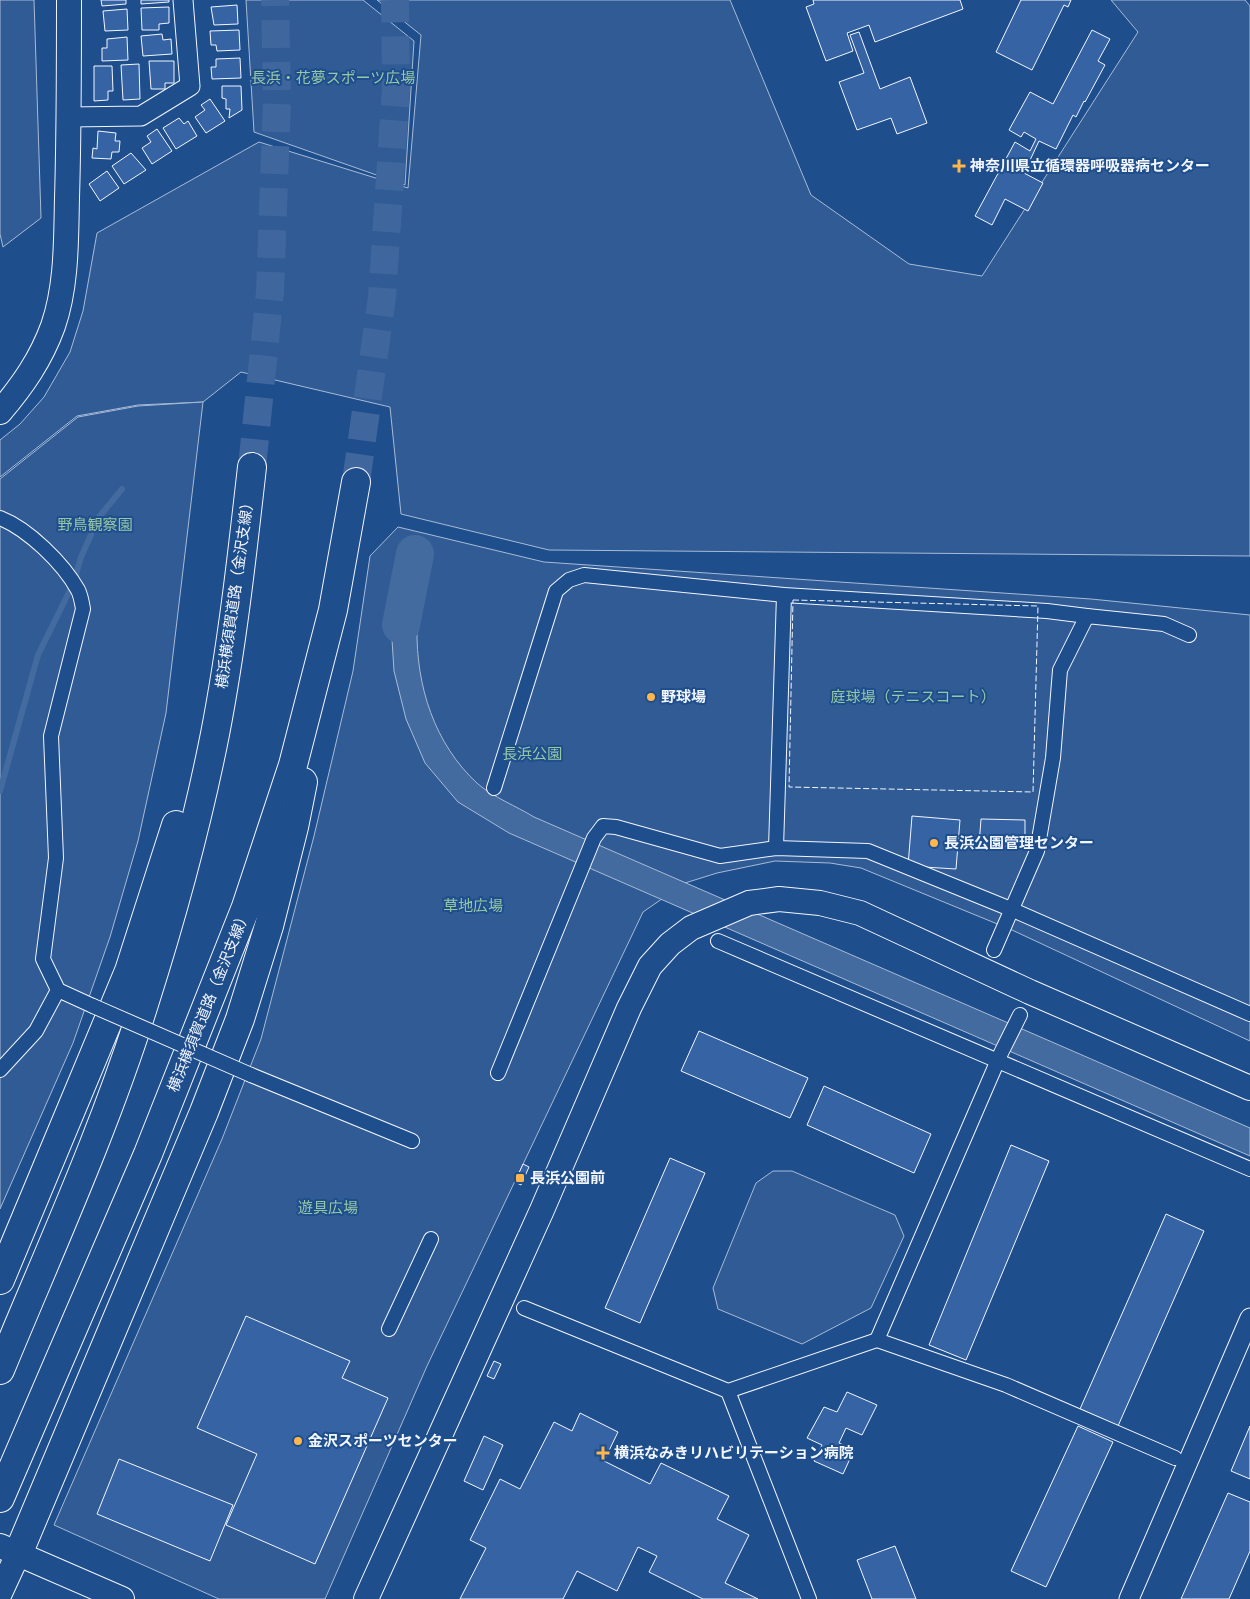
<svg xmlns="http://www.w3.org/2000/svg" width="1250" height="1599" font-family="'Roboto Condensed','Noto Sans JP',sans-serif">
<rect width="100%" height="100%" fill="#1f4e8c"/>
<g fill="#305b95" stroke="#a8bbd7">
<path d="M0,0H34L41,218L3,247L0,234Z"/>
<path d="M246,0H363L414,41L405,185L254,132Z"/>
<path d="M377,0H730L811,195L909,264L982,276L1138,32L1111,0H1245L1250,6V556L549,550L401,514L390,407L241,372L203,402L138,405L77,416L0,477V440L20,424L44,397L70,352L83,311L97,233L259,142L408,188L421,35Z"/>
<path d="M203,402L166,713L138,841L110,937L73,1043L0,1209V479L78,417L138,406Z"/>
<path d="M398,527L544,562L1091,599L1250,615V1041L1012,930L861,868L830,863L775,861L717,873L685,883L643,912L427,1366L325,1599H219L54,1525L222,1139L261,1039L314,836L353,671L370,556Z"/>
<path d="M773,1171H792L895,1215L904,1236L871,1308L802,1344L718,1309L713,1288L756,1183Z"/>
</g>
<path fill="#446ba0" stroke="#a8bbd7" d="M402,572L428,579C425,594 418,612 417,628C416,685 434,744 478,784C493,797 516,806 534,817L1250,1128V1156L509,833L458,802L425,763L406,719L394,671L391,624Z"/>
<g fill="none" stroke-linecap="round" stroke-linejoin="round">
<path stroke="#446ba0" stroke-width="6" d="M0,791L38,655L73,584L81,557L99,517L122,489"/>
<path stroke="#446ba0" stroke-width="38" d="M401,625L415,554"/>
</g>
<g fill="#3563a3" stroke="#f2f6ff">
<path d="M101,0H126V4L102,6Z"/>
<path d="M141,0H169V2L141,4Z"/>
<path d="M813,0H960L963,9L875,42L869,25L847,33L853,51L826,61L806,7L814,4Z"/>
<path d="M1021,0H1071L1068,7L1064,5L1032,70L996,52Z"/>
<path d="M237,5L238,24L214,25L211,7Z"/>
<path d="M169,7V23L159,24V30H142L141,8Z"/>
<path d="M127,9L128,30L105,31L103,11Z"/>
<path d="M239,30L240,50L217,51L216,45H211L210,31Z"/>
<path d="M1092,30L1110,39L1098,61L1105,65L1085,102L1084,101L1076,117L1073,115L1056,149L1039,141L1024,173L1043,183L1028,211L1005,199L992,225L975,216L1015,142L1030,151L1036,139L1024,132L1021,137L1009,130L1030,92L1053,104Z"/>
<path d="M859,32L880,89L910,77L927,123L897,134L891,118L857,130L839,82L864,73L850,35Z"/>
<path d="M162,34L163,40L171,39L172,54L143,56L141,36Z"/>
<path d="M127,37L128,60L102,61V48H107V39Z"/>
<path d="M240,58L241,78L212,79L211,67H216V59Z"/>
<path d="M149,61H174V83H165V89H151Z"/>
<path d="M139,64L140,99L123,100L121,65Z"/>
<path d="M94,66H112L113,91H108V100L94,101Z"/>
<path d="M222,86H241L242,110L229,118L230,109H226V99L222,98Z"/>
<path d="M210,99L225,121L206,133L195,117L205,110L201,105Z"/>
<path d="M179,118L184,124L188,121L197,136L176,149L163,128Z"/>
<path d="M157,129L172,151L152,164L142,148L151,142L147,136Z"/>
<path d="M98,131L116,133L115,141H120L119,152H112L111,159L92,158L93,148L97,149Z"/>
<path d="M131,153L146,170L124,184L112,166Z"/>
<path d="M107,171L119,188L100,201L89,184Z"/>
<path d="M912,816L960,820L956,869L908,866Z"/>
<path d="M981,819L1025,820V847L979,845Z"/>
<path d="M699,1031L808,1078L790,1118L681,1071Z"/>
<path d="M824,1086L931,1134L914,1173L807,1125Z"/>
<path d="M1011,1145L1049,1161L966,1360L929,1345Z"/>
<path d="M670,1158L705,1173L640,1323L605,1308Z"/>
<path d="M523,1164L529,1167L521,1185L515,1182Z"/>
<path d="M1166,1214L1204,1231L1118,1426L1080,1409Z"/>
<path d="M246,1316L350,1361L342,1378L388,1398L315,1564L226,1525L257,1454L197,1428Z"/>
<path d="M494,1361L501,1364L494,1379L487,1376Z"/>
<path d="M847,1392L877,1405L862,1435L846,1428L839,1443L854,1450L843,1474L814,1461L822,1445L807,1438L824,1407L837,1412Z"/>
<path d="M580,1413L618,1432L604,1461L650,1484L661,1463L729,1496L717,1519L749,1535L725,1583L758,1599H703L649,1572L657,1556L638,1547L617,1591L577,1571L563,1599H460L486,1548L470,1540L500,1479L520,1489L554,1422L572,1431Z"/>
<path d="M1078,1426L1113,1442L1046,1587L1011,1571Z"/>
<path d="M1250,1426V1479L1231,1471Z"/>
<path d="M484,1436L503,1445L483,1490L464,1481Z"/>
<path d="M119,1459L233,1505L210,1561L97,1514Z"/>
<path d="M1228,1493L1250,1502V1551L1229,1599H1181Z"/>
<path d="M895,1546L916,1599H872L857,1560Z"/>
</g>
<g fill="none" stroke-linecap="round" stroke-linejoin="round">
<g stroke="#3f679d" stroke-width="28" stroke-dasharray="28 14" stroke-linecap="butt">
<path d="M252,467L270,292L277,100L275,0"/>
<path d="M356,482L382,297L396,88L395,0"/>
</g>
<g stroke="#f2f6ff" stroke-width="16">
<g id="pedestrian">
<path d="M0,518C28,529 63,563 78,590C81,596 82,603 83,609L51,736L56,858L43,959L58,990L93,1006"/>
<path d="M494,788L556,591L569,580L584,575L784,595L1047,611L1087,616"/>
<path d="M776,848L784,595"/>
<path d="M718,941L1250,1169"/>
<path d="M994,950L1037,851L1053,758L1060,670L1087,616L1164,624L1189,635"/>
<path d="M1020,1015L1001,1053L877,1340L1006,1385L1175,1458"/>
<path d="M0,1070L36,1031L58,990"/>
<path d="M498,1073L594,838L603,826L616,827L720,856L776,848L868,851L1013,910L1250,1014"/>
<path d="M251,1075L412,1141"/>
<path d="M524,1308L728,1391L877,1340"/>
<path d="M389,1329L431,1239"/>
<path d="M728,1391L809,1599"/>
</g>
</g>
<g stroke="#f2f6ff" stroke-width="21">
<g id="minor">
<path d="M69,117L141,116L190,86L183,0"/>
<path d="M1129,1599L1250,1318"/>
</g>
</g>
<g stroke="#f2f6ff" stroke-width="26">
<g id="tertiary">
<path d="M0,412C23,385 41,359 53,326C67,286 66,239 67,198C69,132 69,66 69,0"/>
<path d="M0,1546L122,1599"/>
<path d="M0,1593L18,1554"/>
<path d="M366,1599L542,1210L629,1008L650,966L670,944L691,928L749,903L779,899L820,903L860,913L1030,992L1250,1088"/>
</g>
</g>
<g stroke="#f2f6ff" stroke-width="30">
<g id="motorway">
<path d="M0,1280L129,971L176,825"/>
<path d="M0,1370C50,1249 105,1129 144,1004C172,916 197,825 215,734C232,646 242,556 252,467"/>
<path d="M0,1498L148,1154L246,907L293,765L333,610L356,482"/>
<path d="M18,1554L204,1112L240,1019L269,926L294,827L303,782"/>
</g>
</g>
<use href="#pedestrian" stroke="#1f4e8c" stroke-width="14"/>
<use href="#minor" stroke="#1f4e8c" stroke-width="19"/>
<use href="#tertiary" stroke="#1f4e8c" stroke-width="24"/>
<use href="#motorway" stroke="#1f4e8c" stroke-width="28"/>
<g stroke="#f2f6ff" stroke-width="16" stroke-linecap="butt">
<path id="pedestrian-bridge" d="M93,1006L251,1075"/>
</g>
<use href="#pedestrian-bridge" stroke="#1f4e8c" stroke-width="14"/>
<path stroke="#f2f6ff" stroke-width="1" stroke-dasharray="6 2.5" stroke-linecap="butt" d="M793,600L1038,606L1033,792L789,787Z"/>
</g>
<g fill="#ffb74d" stroke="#1f4e8c" stroke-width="2">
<path d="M956.5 158.5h5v5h5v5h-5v5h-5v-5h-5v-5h5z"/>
<circle cx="651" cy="697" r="5"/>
<circle cx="934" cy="843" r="5"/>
<rect x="515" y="1173" width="10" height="10" rx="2.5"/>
<circle cx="298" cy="1441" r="5"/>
<path d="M600.5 1445.5h5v5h5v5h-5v5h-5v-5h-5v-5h5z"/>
</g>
<g text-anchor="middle" stroke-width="4" stroke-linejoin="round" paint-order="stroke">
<g font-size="15" fill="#97c8a6" stroke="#1f4e8c">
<text x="333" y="83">長浜・花夢スポーツ広場</text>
<text x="95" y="530">野鳥観察園</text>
<text x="913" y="702">庭球場（テニスコート）</text>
<text x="532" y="759">長浜公園</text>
<text x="473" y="911">草地広場</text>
<text x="328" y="1213">遊具広場</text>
</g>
<g font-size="15" font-weight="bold" fill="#f2f6ff" stroke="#1f4e8c" text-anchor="start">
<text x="970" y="171">神奈川県立循環器呼吸器病センター</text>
<text x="661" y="702">野球場</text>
<text x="944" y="848">長浜公園管理センター</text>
<text x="530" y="1183">長浜公園前</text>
<text x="308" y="1446">金沢スポーツセンター</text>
<text x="614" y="1458">横浜なみきリハビリテーション病院</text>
</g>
<g font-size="15" fill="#f2f6ff" stroke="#1f4e8c">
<text transform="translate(235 592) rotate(-82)" y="5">横浜横須賀道路（金沢支線）</text>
<text transform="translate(209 1001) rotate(-68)" y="5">横浜横須賀道路（金沢支線）</text>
</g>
</g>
</svg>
